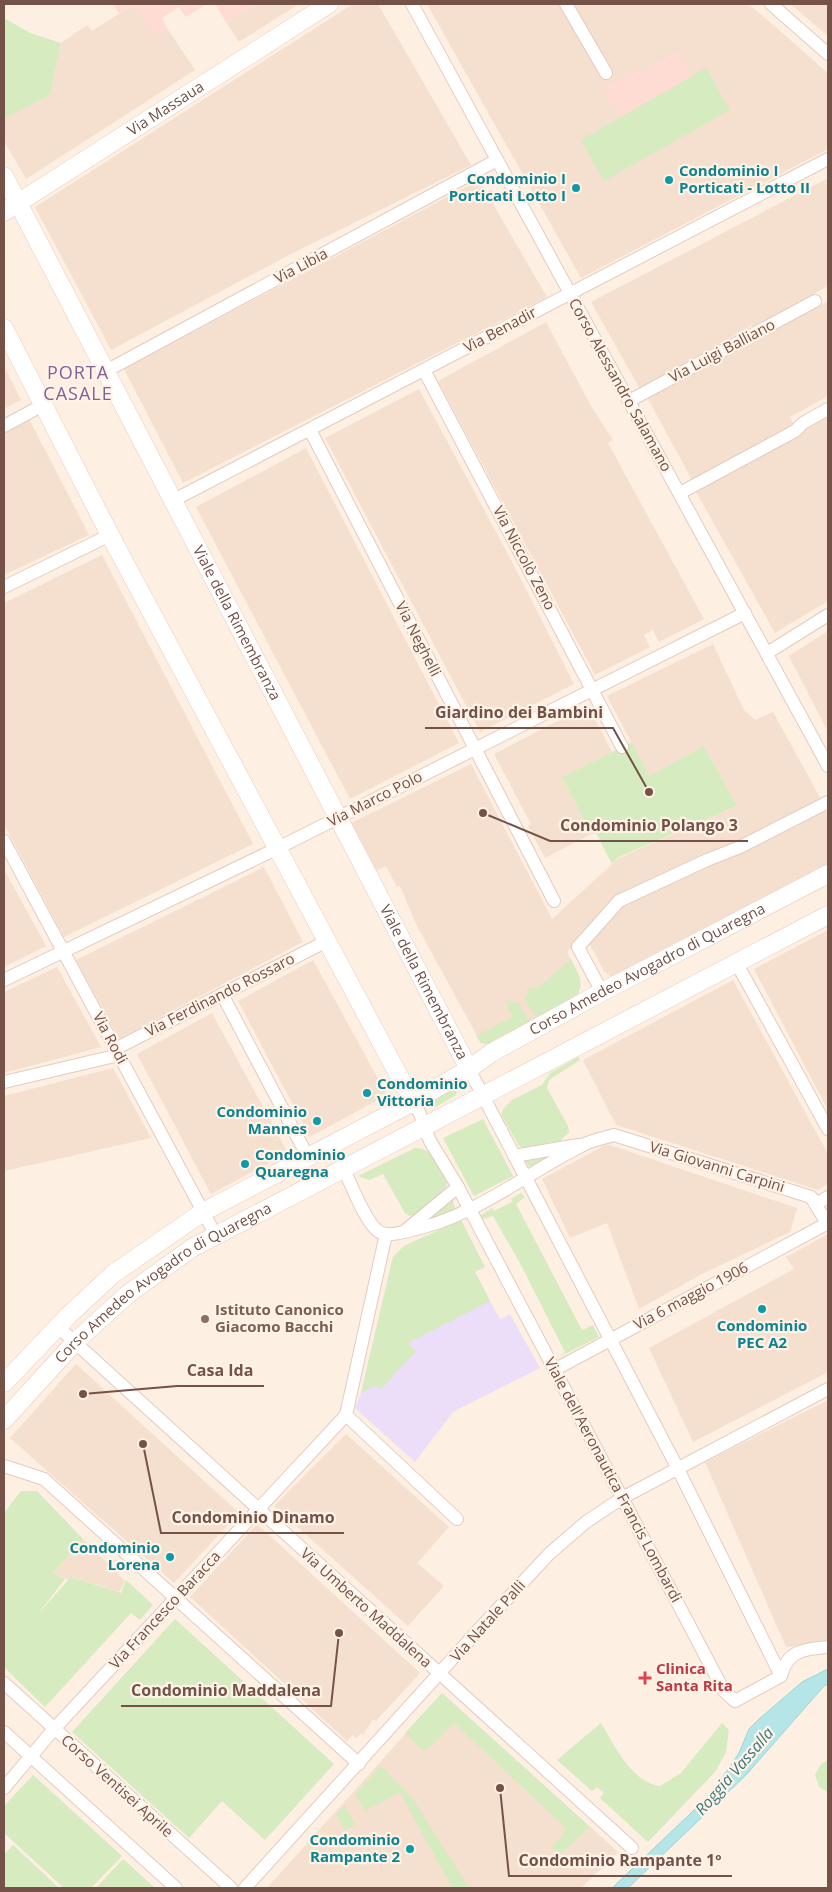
<svg xmlns="http://www.w3.org/2000/svg" width="832" height="1892" font-family="'Open Sans',sans-serif">
<rect width="100%" height="100%" fill="#fdefe1"/>
<g fill="#f5e0cf">
<path d="M134,4L155,35L167,28L195,70L26,179L4,141V119L50,95L61,43L87,25L92,31Z"/>
<path d="M255,4H299L239,42L226,22Z"/>
<path d="M353,4H378L471,165L289,255L111,350L35,207Z"/>
<path d="M427,4H749L828,73V149L581,278Z"/>
<path d="M790,4H828V36L808,19Z"/>
<path d="M828,178V289L826,287L756,326H751L640,389L591,302Z"/>
<path d="M479,180L547,297L183,483L124,369Z"/>
<path d="M828,301V396L790,417L795,427L693,482L647,397Z"/>
<path d="M546,322L591,406L613,440L608,443L704,619L659,642L653,630L644,635L650,647L595,675L438,381Z"/>
<path d="M4,366L21,400L4,409Z"/>
<path d="M419,389L509,556L574,684L480,732L325,438Z"/>
<path d="M828,415V601L775,633L695,490Z"/>
<path d="M29,419L89,535L4,575V432Z"/>
<path d="M306,448L459,743L350,799L196,507Z"/>
<path d="M102,555L253,844L64,937L4,824V603Z"/>
<path d="M828,631V732L789,656Z"/>
<path d="M713,644L744,710L755,720L773,712L822,801L730,847L615,899L567,952L580,978L581,986L578,994L488,1044L481,1043L417,926L400,886L397,887L386,866L376,871L351,823L471,764L552,919L619,858L737,806L704,746L649,776L607,696Z"/>
<path d="M588,705L612,752L562,777L591,834L545,858L528,826L531,824L494,754Z"/>
<path d="M825,809L828,815V864L616,976H610L604,971L588,941L621,905Z"/>
<path d="M264,867L303,942L119,1039L76,960Z"/>
<path d="M4,869L46,946L4,967Z"/>
<path d="M828,930V1110L754,969Z"/>
<path d="M313,960L387,1095L310,1137L238,1001Z"/>
<path d="M57,967L101,1047L4,1073V992Z"/>
<path d="M733,980L828,1154V1184L818,1190L616,1125L583,1060Z"/>
<path d="M212,1013L288,1153L211,1194L137,1054Z"/>
<path d="M113,1068L151,1138L4,1171V1096Z"/>
<path d="M607,1144L797,1208L790,1232L702,1274L639,1309L607,1223L570,1238L542,1179Z"/>
<path d="M828,1234V1372L693,1442L649,1348L794,1269L786,1257Z"/>
<path d="M76,1364L239,1513L174,1583L10,1438Z"/>
<path d="M828,1400V1642L786,1647L705,1462Z"/>
<path d="M346,1434L449,1527L417,1563L444,1586L408,1626L274,1506Z"/>
<path d="M257,1524L420,1673L376,1721L373,1719L363,1735L361,1733L356,1738L353,1735L347,1741L190,1597Z"/>
<path d="M83,1539L125,1581L119,1592L72,1577L69,1580L52,1574Z"/>
<path d="M442,1693L618,1852L581,1888H267Z"/>
</g>
<g fill="#fedcd4">
<path d="M113,4H207L186,17L179,7L162,18L167,28L155,36L134,4L119,13Z"/>
<path d="M215,4H255L226,22Z"/>
<path d="M677,51L691,76L620,118L603,89L637,69L639,73Z"/>
</g>
<path fill="#ecdef9" d="M425,1236L485,1267L475,1272L490,1301L500,1319L510,1314L540,1368L453,1412L415,1462L355,1408L361,1393L393,1257L404,1246Z"/>
<g fill="#d6ebbf">
<path d="M4,18L30,33L61,43L50,95L4,119Z"/>
<path d="M706,68L730,110L604,181L581,140Z"/>
<path d="M632,742L649,776L704,746L737,806L619,857L612,864L596,833L591,834L562,777Z"/>
<path d="M571,959L580,978L579,992L571,1000L537,1018L524,998L528,994L526,989L538,988Z"/>
<path d="M505,1000L519,1003L530,1022L488,1044L481,1043L476,1036L512,1017Z"/>
<path d="M578,1057L580,1060L549,1080L547,1088L568,1126L569,1132L560,1141L524,1148L519,1146L501,1114L504,1108L512,1100L542,1085L550,1073Z"/>
<path d="M452,1089L457,1091L456,1095L434,1108L429,1102Z"/>
<path d="M483,1119L513,1176L474,1196L443,1138Z"/>
<path d="M415,1148C434,1148 439,1167 447,1182L446,1187L417,1215L410,1216L405,1213L383,1174L369,1180L358,1176Z"/>
<path d="M560,1153L530,1169L524,1158Z"/>
<path d="M521,1193L525,1197L516,1204L582,1330L593,1325L599,1337L557,1358L565,1352L521,1265L493,1216L483,1219L481,1215L492,1208L494,1211L512,1202L511,1199Z"/>
<path d="M452,1197L455,1208L453,1212L431,1218Z"/>
<path d="M461,1220L485,1267L475,1272L490,1301L408,1343L416,1351L381,1389L376,1385L361,1393L393,1257L404,1246Z"/>
<path d="M21,1491H37L83,1539L53,1573L65,1579L37,1615L71,1577L121,1593L126,1580L153,1605L140,1620L131,1613L45,1707L4,1667V1513Z"/>
<path d="M175,1619L334,1764L265,1840L222,1801L189,1838L72,1732Z"/>
<path d="M442,1693L590,1827L560,1855L552,1847L567,1829L454,1723L425,1752L405,1733Z"/>
<path d="M601,1723C615,1746 631,1782 660,1786L681,1773L722,1723L729,1730L726,1752L715,1772L648,1842L600,1798L604,1793L597,1787L592,1791L557,1760Z"/>
<path d="M828,1760V1792L819,1787L815,1775L821,1764Z"/>
<path d="M381,1766L413,1799L469,1888H452L400,1792L365,1811L355,1794Z"/>
<path d="M33,1775L122,1856L91,1888H64L4,1833V1806Z"/>
<path d="M345,1805L355,1825L345,1830L336,1815Z"/>
<path d="M13,1845L59,1888H4V1855Z"/>
<path d="M123,1859L155,1888H96Z"/>
</g>
<path fill="#b5e5e7" stroke="#9bd6d9" d="M828,1669V1684L824,1686L746,1775L628,1888H612L711,1794L739,1753L749,1729L758,1720L802,1682Z"/>
<g fill="none" stroke-linecap="round" stroke-linejoin="round">
<g stroke="#e3ccbf" stroke-width="14">
<g id="street">
<path d="M412,4L828,766"/>
<path d="M566,4L606,73"/>
<path d="M771,4L828,54"/>
<path d="M424,370L622,747"/>
<path d="M106,371L497,160"/>
<path d="M629,401L815,301"/>
<path d="M4,426L43,405"/>
<path d="M310,430L554,901"/>
<path d="M680,493L795,431L803,423L828,409"/>
<path d="M172,501L828,159"/>
<path d="M4,587L110,535"/>
<path d="M767,653L828,615"/>
<path d="M4,841L215,1234"/>
<path d="M736,962L828,1129"/>
<path d="M4,980L276,849L745,613"/>
<path d="M602,992L578,947L619,901L707,860L740,847L828,802"/>
<path d="M222,994L308,1157"/>
<path d="M115,1049L325,942"/>
<path d="M469,1069L678,1469L781,1676"/>
<path d="M4,1082L119,1055"/>
<path d="M413,1102L420,1114L430,1141L458,1187L724,1691L735,1701L781,1676C787,1650 805,1649 828,1647"/>
<path d="M514,1156L578,1145"/>
<path d="M343,1168C351,1183 365,1222 378,1231C387,1237 398,1233 408,1231C476,1217 524,1174 585,1144C594,1140 604,1138 614,1135L811,1197L827,1223"/>
<path d="M816,1204L828,1197"/>
<path d="M406,1230L458,1187"/>
<path d="M58,1327L632,1848"/>
<path d="M554,1370L828,1223"/>
<path d="M346,1415L457,1519"/>
<path d="M4,1466L44,1479L359,1764"/>
<path d="M4,1683L231,1888"/>
<path d="M4,1732L176,1888"/>
<path d="M4,1788L54,1729L346,1415L386,1234"/>
<path d="M245,1888L483,1625L549,1554L586,1522L622,1498L828,1389"/>
</g>
</g>
<g stroke="#e9ccbc" stroke-width="19">
<g id="secondary">
<path id="s1" d="M4,176L469,1069"/>
<path id="s2" d="M4,212L329,4"/>
<path d="M4,328L110,535L413,1102"/>
<path id="s3" d="M4,1383L69,1315L113,1274L203,1212L413,1102L469,1069L491,1053L602,992L828,874"/>
<path id="s4" d="M4,1420L75,1342L128,1294L192,1248L828,915"/>
</g>
</g>
<use href="#street" stroke="#fff" stroke-width="12"/>
<use href="#secondary" stroke="#fff" stroke-width="18"/>
</g>
<g fill="#0f9aa8" stroke="#fff3e8" stroke-width="2">
<circle cx="669" cy="180" r="5"/>
<circle cx="576" cy="188" r="5"/>
<circle cx="367" cy="1093" r="5"/>
<circle cx="317" cy="1121" r="5"/>
<circle cx="245" cy="1164" r="5"/>
<circle cx="762" cy="1309" r="5"/>
<circle cx="170" cy="1557" r="5"/>
<circle cx="410" cy="1849" r="5"/>
</g>
<circle fill="#8d6e63" stroke="#fff3e8" stroke-width="2" cx="205" cy="1319" r="5"/>
<path fill="#e0444e" stroke="#fff3e8" stroke-width="2" d="M642.5 1670.5h5v5h5v5h-5v5h-5v-5h-5v-5h5z"/>
<g text-anchor="middle" stroke-width="4.5" stroke-linejoin="round" paint-order="stroke">
<g font-size="15" fill="#755247" stroke="#fff3e8">
<text dy="5" stroke="none"><textPath href="#s2" startOffset="192">Via Massaua</textPath></text>
<text transform="translate(301 266) rotate(-28)" y="5">Via Libia</text>
<text transform="translate(500 330) rotate(-28)" y="5">Via Benadir</text>
<text transform="translate(722 351) rotate(-28)" y="5">Via Luigi Balliano</text>
<text transform="translate(620 385) rotate(61)" y="5">Corso Alessandro Salamano</text>
<text transform="translate(524 558) rotate(62)" y="5">Via Niccolò Zeno</text>
<text dy="5" stroke="none"><textPath href="#s1" startOffset="504">Viale della Rimembranza</textPath></text>
<text transform="translate(418 639) rotate(63)" y="5">Via Neghelli</text>
<text transform="translate(375 799) rotate(-27)" y="5">Via Marco Polo</text>
<text dy="5" stroke="none"><textPath href="#s3" startOffset="770">Corso Amedeo Avogadro di Quaregna</textPath></text>
<text dy="5" stroke="none"><textPath href="#s1" startOffset="909">Viale della Rimembranza</textPath></text>
<text transform="translate(220 995) rotate(-27)" y="5">Via Ferdinando Rossaro</text>
<text transform="translate(110 1038) rotate(62)" y="5">Via Rodi</text>
<text transform="translate(717 1167) rotate(17)" y="5">Via Giovanni Carpini</text>
<text dy="5" stroke="none"><textPath href="#s4" startOffset="212">Corso Amedeo Avogadro di Quaregna</textPath></text>
<text transform="translate(691 1296) rotate(-28)" y="5">Via 6 maggio 1906</text>
<text transform="translate(613 1480) rotate(62)" y="5">Viale dell'Aeronautica Francis Lombardi</text>
<text transform="translate(366 1608) rotate(42)" y="5">Via Umberto Maddalena</text>
<text transform="translate(165 1610) rotate(-47)" y="5">Via Francesco Baracca</text>
<text transform="translate(488 1621) rotate(-48)" y="5">Via Natale Palli</text>
<text transform="translate(117 1786) rotate(42)" y="5">Corso Ventisei Aprile</text>
</g>
<g font-size="15" font-weight="bold" fill="#0d838f" stroke="#fff3e8" text-anchor="end">
<text x="679" y="176" text-anchor="start">Condominio I<tspan x="679" dy="17">Porticati - Lotto II</tspan></text>
<text x="566" y="184">Condominio I<tspan x="566" dy="17">Porticati Lotto I</tspan></text>
<text x="377" y="1089" text-anchor="start">Condominio<tspan x="377" dy="17">Vittoria</tspan></text>
<text x="307" y="1117">Condominio<tspan x="307" dy="17">Mannes</tspan></text>
<text x="255" y="1160" text-anchor="start">Condominio<tspan x="255" dy="17">Quaregna</tspan></text>
<text x="762" y="1331" text-anchor="middle">Condominio<tspan x="762" dy="17">PEC A2</tspan></text>
<text x="160" y="1553">Condominio<tspan x="160" dy="17">Lorena</tspan></text>
<text x="400" y="1845">Condominio<tspan x="400" dy="17">Rampante 2</tspan></text>
</g>
<g font-size="15" font-weight="bold" fill="#785e54" stroke="#fff3e8" text-anchor="start">
<text x="215" y="1315">Istituto Canonico<tspan x="215" dy="17">Giacomo Bacchi</tspan></text>
</g>
<g font-size="15" font-weight="bold" fill="#be3a42" stroke="#fff3e8" text-anchor="start">
<text x="656" y="1674">Clinica<tspan x="656" dy="17">Santa Rita</tspan></text>
</g>
<g font-size="16" font-style="italic" fill="#3a787c" stroke="#fff3e8">
<text transform="translate(734 1771) rotate(-49)" y="6">Roggia Vassalla</text>
</g>
<g font-size="18" letter-spacing="1" fill="#806299" stroke="#fff3e8">
<text x="78" y="379">PORTA<tspan x="78" dy="21">CASALE</tspan></text>
</g>
</g>
<path fill="none" stroke="#755247" stroke-width="2" d="M649 792L613 728H425M483 813L550 841H748M83 1394L177 1386H264M143 1444L161 1533H344M339 1633L331 1706H121M500 1788L509 1876H732"/>
<g fill="#755247" stroke="#fff3e8" stroke-width="2">
<circle cx="649" cy="792" r="5"/>
<circle cx="483" cy="813" r="5"/>
<circle cx="83" cy="1394" r="5"/>
<circle cx="143" cy="1444" r="5"/>
<circle cx="339" cy="1633" r="5"/>
<circle cx="500" cy="1788" r="5"/>
</g>
<g font-size="16" text-anchor="middle" font-weight="bold" fill="#755247" stroke="#fff3e8" stroke-width="4.5" stroke-linejoin="round" paint-order="stroke">
<text x="519" y="718">Giardino dei Bambini</text>
<text x="649" y="831">Condominio Polango 3</text>
<text x="220" y="1376">Casa Ida</text>
<text x="253" y="1523">Condominio Dinamo</text>
<text x="226" y="1696">Condominio Maddalena</text>
<text x="620" y="1866">Condominio Rampante 1º</text>
</g>
<rect width="832" height="1892" fill="none" stroke="#755247" stroke-width="10"/>
</svg>
